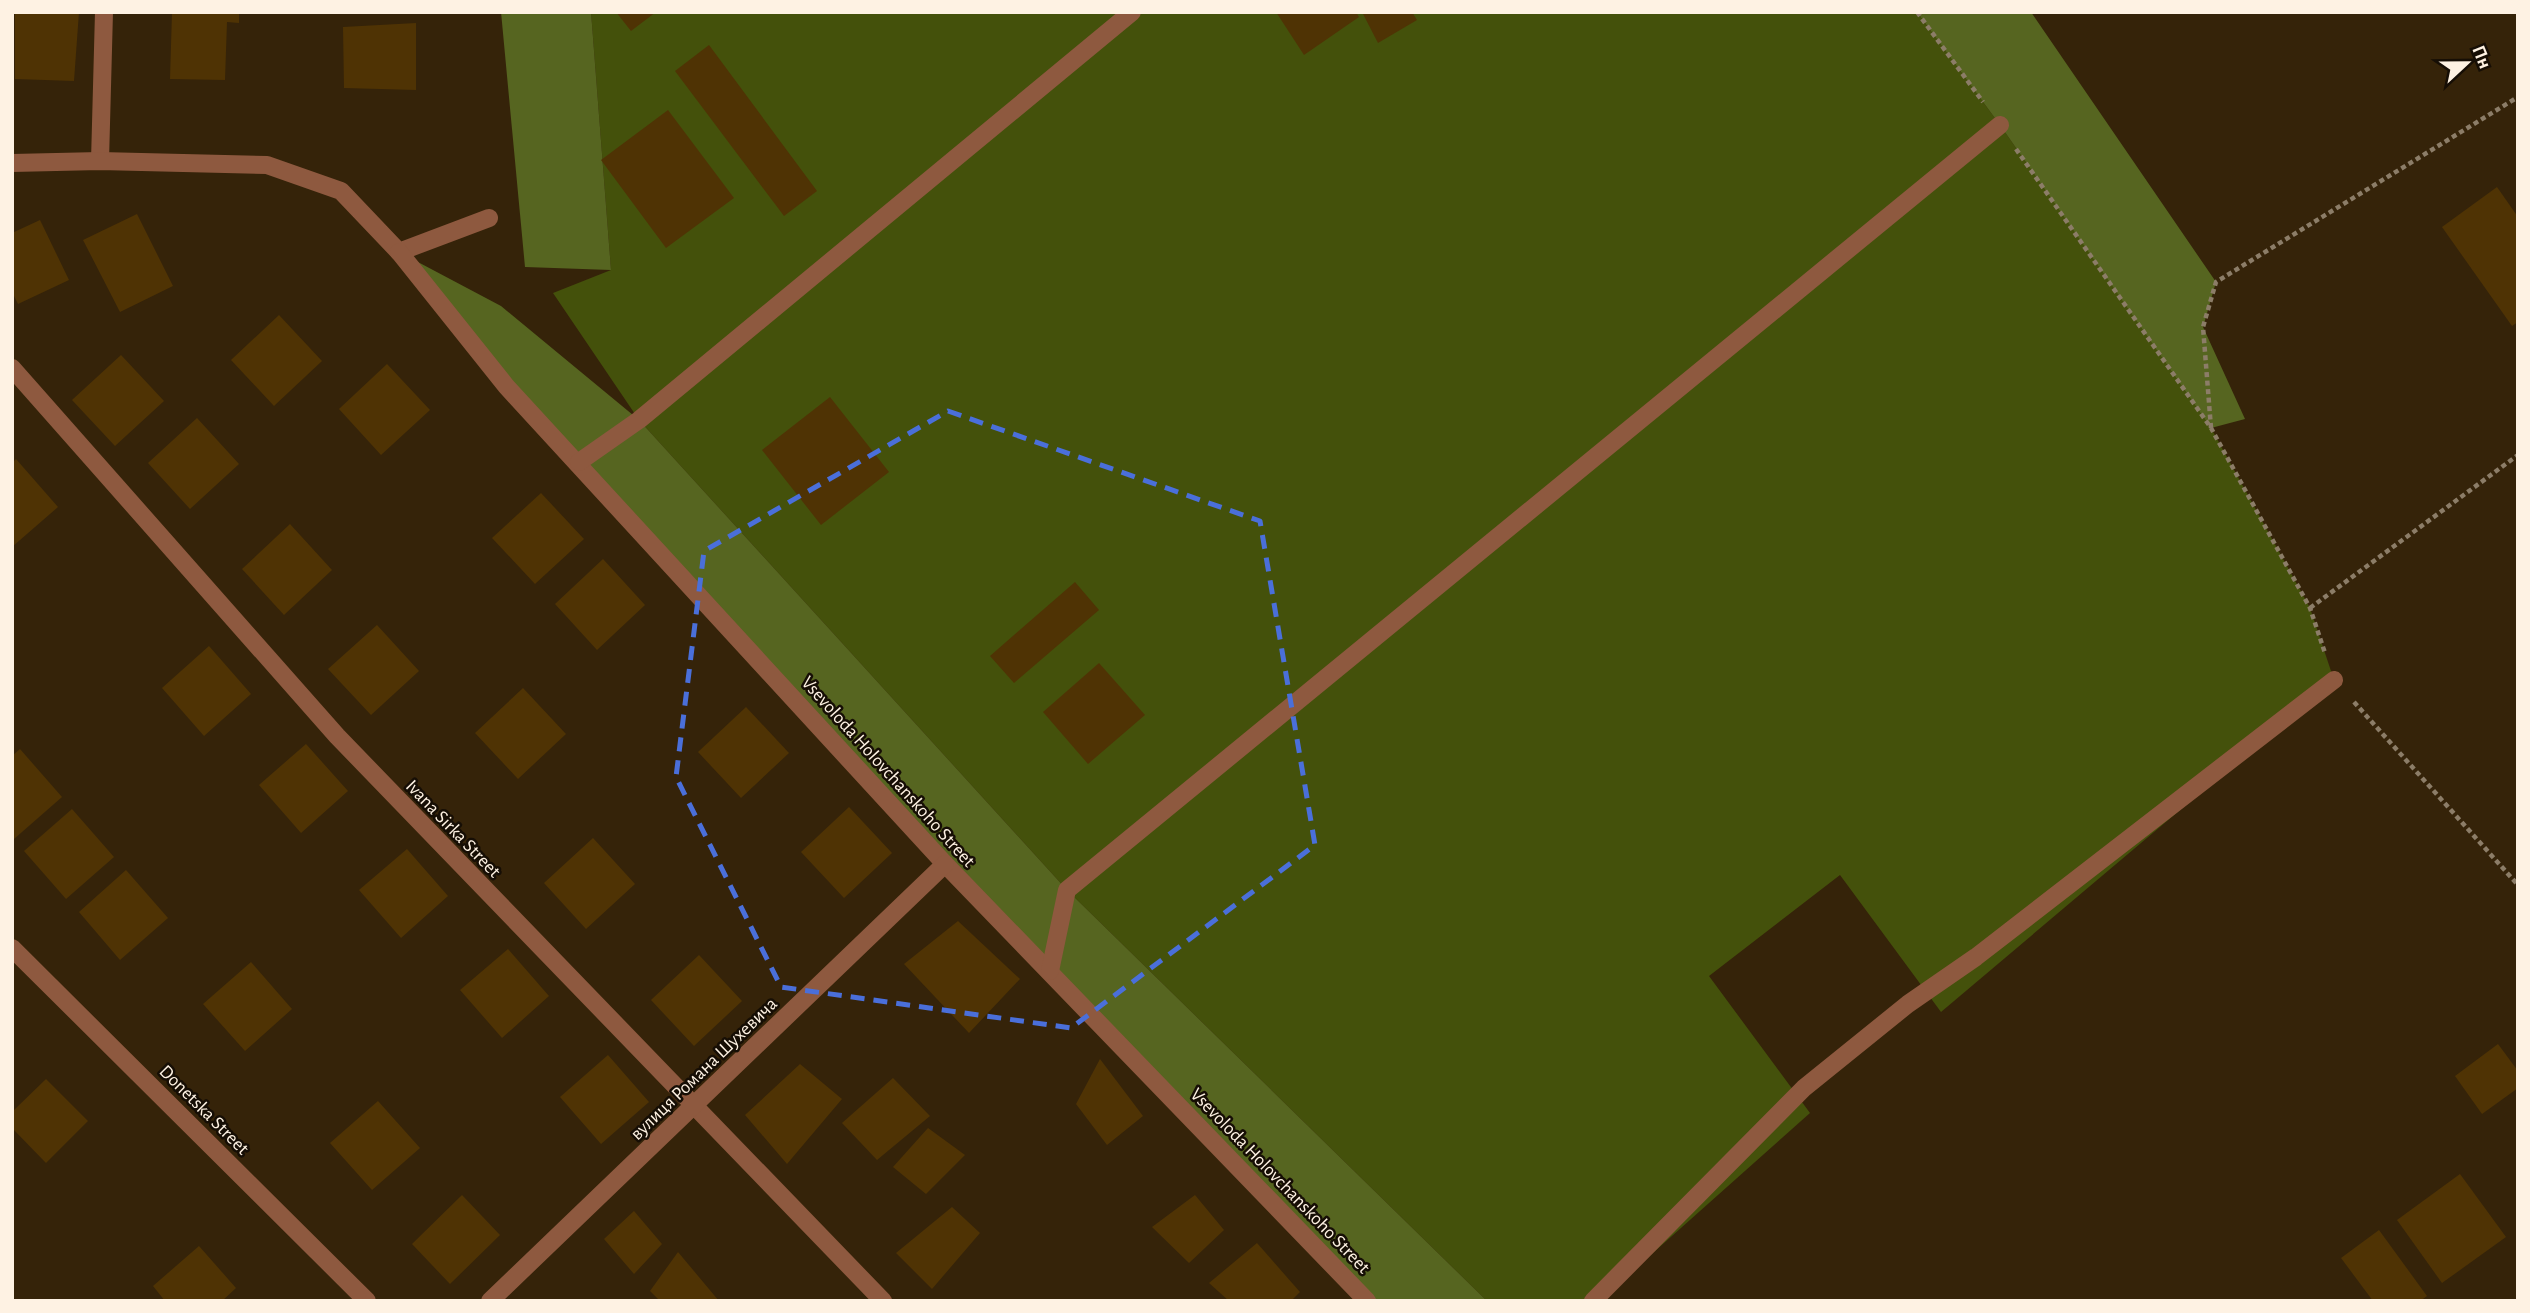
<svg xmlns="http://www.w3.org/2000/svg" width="2530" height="1313" font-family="'Alegreya Sans',sans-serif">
<rect width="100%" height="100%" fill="#352309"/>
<path fill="#44510b" d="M591,12H1917L2000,125L2211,428L2310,608L2334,680L1941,1012L1840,875L1709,976L1810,1113L1599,1301H1487L1067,890L639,420L553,293L611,270Z"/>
<g fill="#566520">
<path d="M501,12H591L611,270L525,267Z"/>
<path d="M1917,12H2031L2216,282L2203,327L2245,419L2211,428L2000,125Z"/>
<path d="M399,252L501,306L639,420L1067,890L1487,1301H1367L579,462Z"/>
</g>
<g fill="#4f3304">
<path d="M79,12L74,81L15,79V13Z"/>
<path d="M172,12H239V23L227,22L225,80L170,79Z"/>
<path d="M616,12H656L631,31Z"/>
<path d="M1276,12H1356L1359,17L1304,55Z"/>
<path d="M1362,12H1412L1417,20L1378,43Z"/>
<path d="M416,23V90L344,88L343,27Z"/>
<path d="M709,45L817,191L784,216L675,71Z"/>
<path d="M668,110L734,198L666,248L601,160Z"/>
<path d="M2497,187L2518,217V322L2512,326L2442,227Z"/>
<path d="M137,214L173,286L120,312L83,240Z"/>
<path d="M40,220L69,280L18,304L12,292V233Z"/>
<path d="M279,315L322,361L274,406L231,360Z"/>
<path d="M121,355L164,401L115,446L72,400Z"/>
<path d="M387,364L430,410L381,455L339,409Z"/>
<path d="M830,397L889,472L821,525L762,450Z"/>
<path d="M197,418L239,464L190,509L148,463Z"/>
<path d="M16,459L58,507L12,547V463Z"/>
<path d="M541,493L584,539L535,584L492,538Z"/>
<path d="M290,524L332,570L284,615L242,569Z"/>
<path d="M603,559L645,605L597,650L555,604Z"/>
<path d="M1075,582L1099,610L1014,683L990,656Z"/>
<path d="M377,625L419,671L371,715L328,669Z"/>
<path d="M209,646L251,694L204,736L162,688Z"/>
<path d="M1099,663L1145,715L1088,764L1043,712Z"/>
<path d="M523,688L566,734L518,779L475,733Z"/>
<path d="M746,707L789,753L741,798L698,752Z"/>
<path d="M306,744L348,791L301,833L259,785Z"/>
<path d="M20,749L62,797L14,839L12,756Z"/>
<path d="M849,807L892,853L844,898L801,852Z"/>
<path d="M72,809L114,857L66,899L24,851Z"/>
<path d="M593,838L635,884L586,929L544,883Z"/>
<path d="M407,849L448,896L401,938L359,890Z"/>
<path d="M126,870L168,918L120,960L79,912Z"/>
<path d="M958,921L1020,979L969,1033L904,964Z"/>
<path d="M508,949L549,996L502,1038L460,990Z"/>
<path d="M699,955L742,1001L694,1046L651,1000Z"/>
<path d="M251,962L292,1009L245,1051L203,1004Z"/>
<path d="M2498,1044L2518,1071V1088L2482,1114L2455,1076Z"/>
<path d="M608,1055L649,1102L601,1144L560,1097Z"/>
<path d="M1100,1059L1143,1116L1107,1145L1076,1104Z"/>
<path d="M800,1064L842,1099L787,1164L745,1115Z"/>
<path d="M893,1078L930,1116L877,1160L842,1123Z"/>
<path d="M46,1079L88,1121L46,1163L12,1128V1112Z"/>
<path d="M378,1101L420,1148L372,1190L330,1143Z"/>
<path d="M928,1128L965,1155L926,1194L893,1167Z"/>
<path d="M2460,1174L2506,1237L2442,1283L2397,1220Z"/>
<path d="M462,1195L500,1235L450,1284L412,1244Z"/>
<path d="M1195,1195L1224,1230L1189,1263L1152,1227Z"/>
<path d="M952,1207L980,1233L932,1289L896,1253Z"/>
<path d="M634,1211L662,1244L634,1274L604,1239Z"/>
<path d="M2379,1230L2427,1296L2420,1301H2373L2341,1258Z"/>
<path d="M1257,1243L1300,1292L1291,1301H1229L1209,1283Z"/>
<path d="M199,1246L236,1288L222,1301H165L153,1286Z"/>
<path d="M678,1252L719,1301H660L650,1291Z"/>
</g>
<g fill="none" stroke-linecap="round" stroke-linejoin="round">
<g stroke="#8c7d68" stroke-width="4.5" stroke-dasharray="5 3.5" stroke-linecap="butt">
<path d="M1917,12L1983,102"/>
<path d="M2016,149L2211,428L2310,608L2325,653"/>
<path d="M2211,428L2203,327L2216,282L2518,97"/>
<path d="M2310,608L2518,455"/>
<path d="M2354,702L2518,885"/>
</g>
<g stroke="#8e593f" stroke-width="18">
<path d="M100,161L104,12"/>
<path d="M12,163L100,161L267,165L341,191L399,252L489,218"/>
<path d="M399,252L506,386L945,864L1367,1301"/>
<path d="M12,368L337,736L883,1301"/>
<path d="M579,462L639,420L1132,12"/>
<path d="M12,948L367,1301"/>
<path d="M1050,971L1067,890L2000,125"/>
<path d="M490,1301L945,864"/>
<path d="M1593,1301L1804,1088L1908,1004L1976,957L2334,680"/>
</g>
</g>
<path fill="none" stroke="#4a6fda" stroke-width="5" stroke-dasharray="14 9" stroke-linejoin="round" d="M948,411L1260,521L1315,845L1071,1028L781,987L676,777L704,551Z"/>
<g text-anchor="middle" stroke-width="5" stroke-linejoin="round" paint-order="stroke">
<g font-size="19" fill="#fef2e3" stroke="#160e05">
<text transform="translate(889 771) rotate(48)" y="7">Vsevoloda Holovchanskoho Street</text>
<text transform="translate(454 828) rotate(46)" y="7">Ivana Sirka Street</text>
<text transform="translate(703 1068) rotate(-44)" y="7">вулиця Романа Шухевича</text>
<text transform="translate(205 1109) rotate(45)" y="7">Donetska Street</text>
<text transform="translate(1281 1180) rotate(46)" y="7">Vsevoloda Holovchanskoho Street</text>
</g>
</g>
<rect width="2530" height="1313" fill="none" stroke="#fef2e3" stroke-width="28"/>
<g transform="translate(2467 63) rotate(68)" stroke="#160e05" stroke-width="5" paint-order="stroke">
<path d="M0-5L12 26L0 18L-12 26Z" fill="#fef2e3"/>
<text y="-10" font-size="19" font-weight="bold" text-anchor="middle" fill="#fef2e3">Пн</text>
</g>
</svg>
